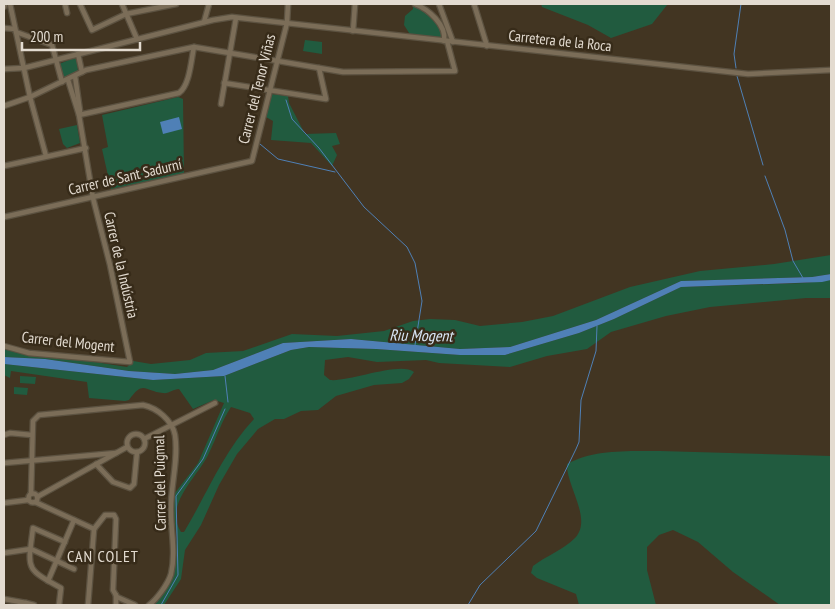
<svg xmlns="http://www.w3.org/2000/svg" width="835" height="609" font-family="'PT Sans Narrow',sans-serif">
<rect width="100%" height="100%" fill="#423522"/>
<g fill="#215b3f" fill-rule="evenodd">
<path d="M413,4C426,9 440,22 443,36L440,38L411,36L404,25L405,16L413,9Z"/>
<path d="M541,4H664L667,5L652,24L611,38L588,25L542,7Z"/>
<path d="M305,40L322,42V54L303,51Z"/>
<path d="M74,58L77,59L78,71L64,78L59,64Z"/>
<path d="M271,94L288,96L289,103L305,134L336,133L340,144L332,146L337,155L332,166L311,143L271,140L273,121L266,117Z"/>
<path d="M178,97L183,99L184,174L111,189L102,149L108,147L102,115Z"/>
<path d="M77,125L80,143L67,148L63,144L59,129Z"/>
<path d="M831,255V274L812,277L681,281L596,320L510,347L460,349L351,339L283,343L213,370L175,374L129,371L45,359L4,357V348L127,367L133,361L151,364L190,360L206,353L243,351L292,334L337,336L384,331L413,321L430,319L455,320L480,326L522,322L553,316L630,287L700,271L774,264Z"/>
<path d="M831,280V298H806L710,307L666,316L611,332L587,349L547,356L510,367L439,363L426,360L377,362L348,357L325,360L324,375L330,380C350,382 400,361 414,372L409,379L402,383L374,385L336,396L318,410L301,411L284,419H275L258,429L237,454L219,485L201,525L185,550L181,579L164,605H155L173,573L177,537L172,505L175,493L198,463L224,403L214,400L193,409L179,389C173,389 169,394 163,393C145,392 144,379 129,400L125,401L89,398L87,382L11,371L10,378L4,375V364L153,380L224,376L291,350L309,347L376,349L460,355H505L579,333L614,319L681,287L805,283ZM231,407L250,413L254,419C223,452 207,494 184,532H181C163,504 199,476 209,453C217,437 221,422 231,407Z"/>
<path d="M20,376L36,377L35,384L20,383Z"/>
<path d="M14,387L28,388L27,395L14,394Z"/>
<path d="M660,451L831,456V605H780L733,572L698,542L673,530L659,535L647,547V570L656,605H579L576,594L537,578L531,573L533,566C546,556 563,550 575,538C593,519 566,486 567,464C593,449 631,451 660,451Z"/>
</g>
<g fill="#4f80b6">
<path d="M179,117L182,129L163,134L160,122Z"/>
<path d="M831,274V280L822,282L681,287L614,319L579,333L505,355H460L376,349L309,347L291,350L224,376L153,380L4,364V357L45,359L129,371L175,374L213,370L283,343L351,339L460,349L510,347L596,320L681,281L812,277Z"/>
</g>
<g fill="none" stroke-linecap="round" stroke-linejoin="round">
<g stroke="#4f80b6" stroke-width="1">
<path d="M736,68L734,54L741,4"/>
<path d="M737,76L763,165"/>
<path d="M286,100L292,119L319,148L364,207L407,247L415,263L422,301L415,345"/>
<path d="M260,144L278,159L335,172"/>
<path d="M765,176L785,230L793,261L803,278"/>
<path d="M225,376L228,402"/>
<path d="M161,605L178,575L176,496L203,459L225,409"/>
<path d="M468,605L480,585L536,531L576,449L579,442L581,400L596,351L597,326"/>
</g>
<g stroke="#5c5241" stroke-width="7">
<g id="minor">
<path d="M10,4L30,97L46,156"/>
<path d="M65,4L67,13"/>
<path d="M80,4L92,30L126,14L176,4"/>
<path d="M122,4L137,39"/>
<path d="M415,4C428,9 447,25 444,41"/>
<path d="M439,4L453,42"/>
<path d="M474,4L487,46"/>
<path d="M4,7L5,4"/>
<path d="M204,22L209,4"/>
<path d="M4,28L15,29"/>
<path d="M353,31L355,4"/>
<path d="M16,32L52,45L62,82"/>
<path d="M78,54L82,72"/>
<path d="M4,69L24,68L213,20L232,17L748,74L831,70"/>
<path d="M75,76L80,111"/>
<path d="M224,83L326,99L319,68"/>
<path d="M221,104L236,18"/>
<path d="M4,106L30,97L86,70L194,47L343,72L455,71L447,41"/>
<path d="M79,115L179,93C190,85 191,60 194,47"/>
<path d="M4,166L86,148"/>
<path d="M4,217L252,161L287,23L288,4"/>
<path d="M4,346L29,353L130,362L110,265L93,198L79,115L68,80"/>
<circle cx="136" cy="443" r="9"/>
<path d="M4,435L10,433L32,435"/>
<path d="M144,439L215,403"/>
<path d="M4,463L116,453"/>
<path d="M96,464L113,482L130,488L134,484L137,452"/>
<circle cx="33" cy="498" r="4.5"/>
<path d="M31,494L33,421L39,415L143,405C157,408 172,420 175,435C179,460 170,487 171,512C171,533 176,553 171,574C168,584 157,599 149,605"/>
<path d="M37,497L127,447"/>
<path d="M35,502L94,529"/>
<path d="M4,503L28,500"/>
<path d="M94,529L105,515H114L116,519L113,590L117,597L135,605"/>
<path d="M4,553L31,549L74,569"/>
<path d="M48,581L74,520"/>
<path d="M116,595V605"/>
<path d="M4,599L26,603"/>
<path d="M20,605L26,603L34,605"/>
<path d="M59,605L61,588C24,568 28,569 33,528L65,542"/>
<path d="M88,605L94,529"/>
</g>
</g>
<use href="#minor" stroke="#7b6d58" stroke-width="4.5"/>
</g>
<g text-anchor="middle" stroke-width="5" stroke-linejoin="round" paint-order="stroke">
<g font-size="15" fill="#e3dbd0" stroke="#372b19">
<text transform="translate(560 41) rotate(6)" y="5">Carretera de la Roca</text>
<text transform="translate(257 89) rotate(-76)" y="5">Carrer del Tenor Viñas</text>
<text transform="translate(125 177) rotate(-13)" y="5">Carrer de Sant Sadurní</text>
<text transform="translate(121 265) rotate(77)" y="5">Carrer de la Indústria</text>
<text transform="translate(68 342) rotate(6)" y="5">Carrer del Mogent</text>
<text transform="translate(160 483) rotate(-91)" y="5">Carrer del Puigmal</text>
</g>
<g font-size="16" font-style="italic" fill="#d8e6f6" stroke="#372b19">
<text transform="translate(421 335) rotate(1)" y="6">Riu Mogent</text>
</g>
<g font-size="16" letter-spacing="1" fill="#e3dbd0" stroke="#372b19">
<text x="103" y="562">CAN COLET</text>
</g>
</g>
<rect width="835" height="609" fill="none" stroke="#e3dbd0" stroke-width="10"/>
<path d="M22 42v8h118v-8" fill="none" stroke="#e3dbd0" stroke-width="2.5"/>
<text x="30" y="42" font-size="15" fill="#e3dbd0" stroke="#372b19" stroke-width="4" paint-order="stroke">200 m</text>
</svg>
